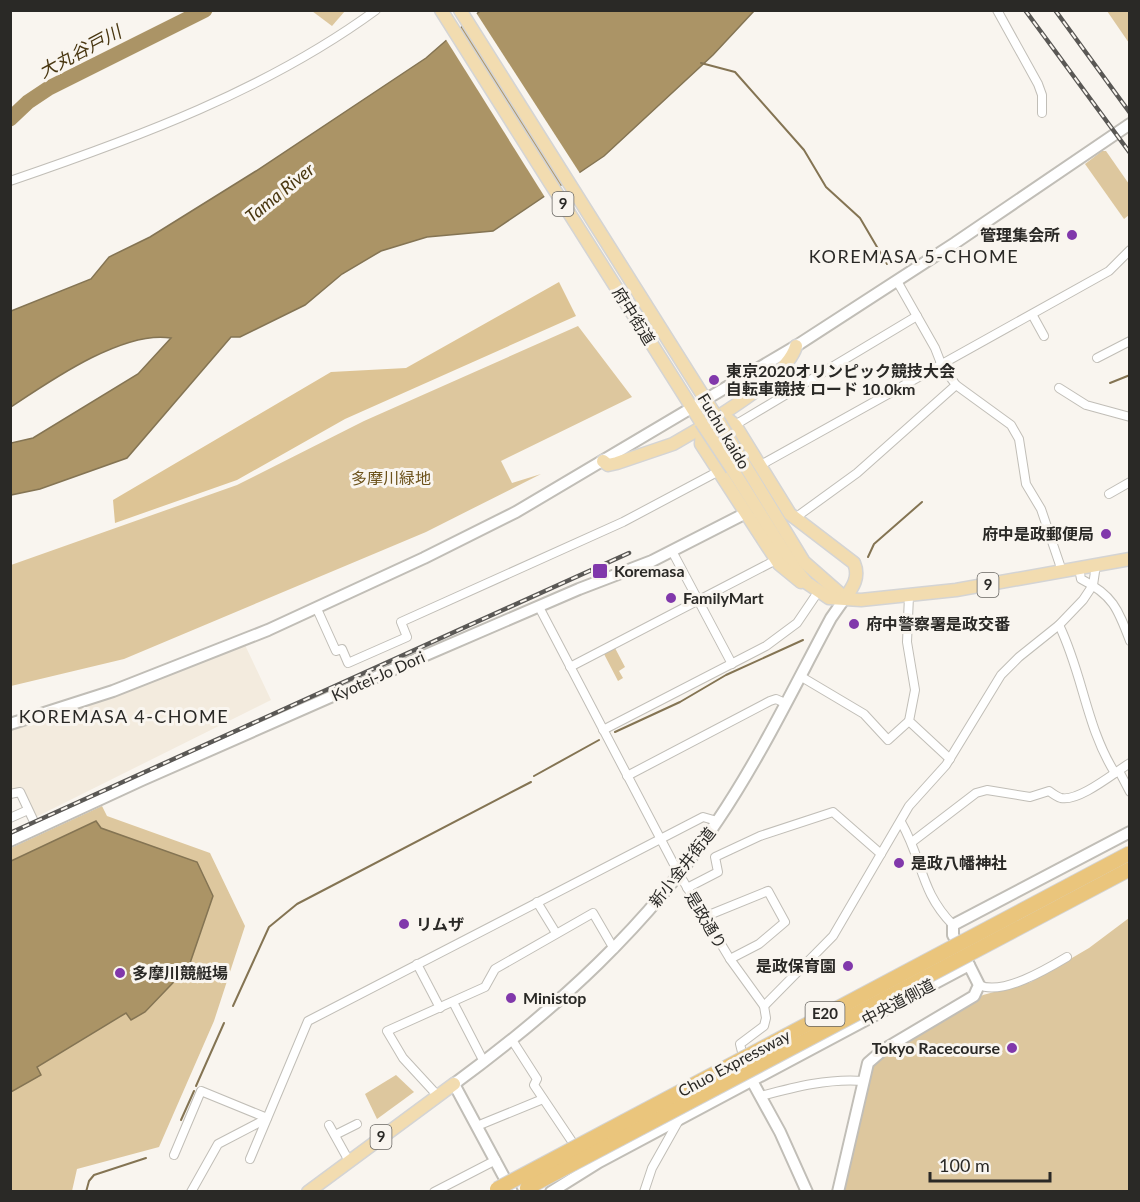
<svg xmlns="http://www.w3.org/2000/svg" width="1140" height="1202" font-family="Lato,'Noto Sans JP',sans-serif">
<rect width="100%" height="100%" fill="#f9f5ef"/>
<path fill="#f3ebde" d="M245,645L271,700L36,817L22,787L11,790V728L83,707Z"/>
<g fill="#ddc79e">
<path d="M312,11H345L332,26Z"/>
<path d="M1107,11H1129V43Z"/>
<path d="M1102,151H1106L1129,184V215L1124,219L1085,164Z"/>
<path d="M578,326L632,397L501,461L512,483L541,474L426,532L124,659L11,686V565L237,485L364,421Z"/>
<path d="M615,648L625,667L619,671L623,678L618,681L604,654Z"/>
<path d="M102,806L107,816L210,853L245,926L214,1021L159,1147L77,1169L72,1191L11,1192V848Z"/>
<path d="M1129,918V1191L842,1192L873,1062L983,995L1031,982L1089,948Z"/>
<path d="M396,1075L414,1092L377,1119L365,1094Z"/>
</g>
<path fill="#ddc495" d="M559,282L576,316L345,419L237,480L115,523L113,500L331,372L406,368Z"/>
<g fill="#ab9466" stroke="#847453" stroke-width="1.5">
<path d="M480,11H754L713,55L604,156L493,231L427,237L381,251L342,274L305,305L240,337H231L127,458L40,489L11,495V443L33,438L138,374L171,338C123,330 50,381 11,407V311L91,279L109,257L150,237L256,171L426,58Z"/>
<path d="M96,821L101,828L197,862L213,896L189,966L145,1012L131,1020L126,1013L37,1067L41,1075L11,1092V861Z"/>
</g>
<g fill="#f9f5ef">
<path d="M475,11L581,175L564,187L462,23Z"/>
<path d="M458,26L561,189L546,199L445,38Z"/>
</g>
<g fill="none" stroke-linecap="round" stroke-linejoin="round">
<g stroke="#847453" stroke-width="2">
<path d="M701,63L735,72L804,150L826,187L860,218L887,264"/>
<path d="M1110,383L1130,375"/>
<path d="M868,557L874,544L922,502"/>
<path d="M615,732L680,702L726,675L803,640"/>
<path d="M534,776L599,740"/>
<path d="M233,1006L269,927L297,904L531,782"/>
<path d="M196,1086L224,1023"/>
<path d="M181,1120L194,1091"/>
<path d="M86,1192L89,1181L94,1175L146,1158"/>
</g>
<path stroke="#ab9466" stroke-width="15" d="M10,119L28,102L49,88L205,10"/>
<g stroke="#c1beb7" stroke-width="10">
<g id="street">
<path d="M997,10L1038,84L1042,95V113"/>
<path d="M10,181C136,138 267,90 376,10"/>
<path d="M897,281L935,348L942,366L956,385L1011,425L1019,439L1026,484L1041,509L1062,571"/>
<path d="M1033,316L1044,336"/>
<path d="M1097,358L1130,341"/>
<path d="M1059,388L1086,405L1130,417"/>
<path d="M735,425L917,316"/>
<path d="M759,466L1109,271L1130,250"/>
<path d="M1109,494L1130,482"/>
<path d="M795,518L857,473L956,385"/>
<path d="M672,551L732,664"/>
<path d="M1079,568L1081,579C1113,595 1118,609 1130,641"/>
<path d="M909,596L907,642L915,690L909,721L950,759"/>
<path d="M539,607L679,874L730,959L764,1006L766,1018L764,1026L740,1044L744,1060"/>
<path d="M317,609L336,651L342,649L348,663L407,637L401,622L623,522L719,471"/>
<path d="M1059,625C1083,674 1086,727 1115,773"/>
<path d="M570,667L776,560"/>
<path d="M800,676L864,714L888,740L909,721"/>
<path d="M603,730L766,646L797,623L818,592"/>
<path d="M1119,771L1130,792"/>
<path d="M627,776L770,701L776,699L785,703"/>
<path d="M10,794L20,792L37,828"/>
<path d="M10,818L28,810"/>
<path d="M901,822C924,862 919,890 953,925"/>
<path d="M912,842L976,793L987,790L1030,797L1049,791C1053,794 1057,797 1061,798C1079,802 1115,772 1130,763"/>
<path d="M687,888L718,872L715,857L760,836L833,812L881,854"/>
<path d="M537,902L556,933"/>
<path d="M704,917L768,891L785,922L759,944L730,959"/>
<path d="M417,964L440,1008"/>
<path d="M979,985C1002,996 1047,969 1067,957"/>
<path d="M453,1002L484,1062"/>
<path d="M764,1006L833,936L909,806L946,765L1001,675L1019,657L1059,625L1083,600L1093,585L1096,565"/>
<path d="M512,1040L537,1079L534,1085L577,1149"/>
<path d="M438,1096L403,1058L387,1031L485,987L495,969L593,913L614,949"/>
<path d="M761,1096C795,1087 829,1078 864,1081"/>
<path d="M329,1125L349,1161"/>
<path d="M477,1126L543,1099"/>
<path d="M335,1135L357,1124"/>
<path d="M174,1155L201,1091L267,1118"/>
<path d="M250,1159L308,1021L703,817L717,821"/>
<path d="M191,1192L218,1144L266,1119"/>
<path d="M434,1192L496,1160"/>
<path d="M644,1192L652,1168L679,1120"/>
</g>
</g>
<g stroke="#c1beb7" stroke-width="14">
<g id="secondary">
<path d="M10,724L113,691L268,630L424,558L516,512L796,346L955,243L1130,124"/>
<path d="M10,841L142,780L412,661L579,589L652,561L746,513"/>
<path d="M752,1081L780,1132L807,1192"/>
<path d="M512,1192L454,1084C556,1009 648,926 718,820C761,756 795,685 831,618L845,598"/>
<path d="M551,1192L599,1162L969,965L953,935V925L1130,832"/>
<path d="M838,1192L868,1063L883,1050L974,996L979,985L969,965"/>
</g>
</g>
<g stroke="#d4d4d4" stroke-width="15">
<g id="primary">
<path d="M441,10L701,422"/>
<path d="M460,10L714,413"/>
<path d="M716,418C739,403 789,372 796,346"/>
<path d="M603,461L608,465L617,463L673,444L704,426"/>
<path d="M743,462L804,562L845,598"/>
<path d="M732,469L795,569L807,583L829,598L861,600L956,590L1130,559"/>
<path d="M801,582L779,564L701,444L702,429L716,418L729,420L735,425L790,514L854,563C860,577 853,587 845,598"/>
<path d="M308,1192L454,1084"/>
</g>
</g>
<use href="#street" stroke="#fff" stroke-width="8"/>
<use href="#secondary" stroke="#fff" stroke-width="10"/>
<use href="#primary" stroke="#f2dcb0" stroke-width="12"/>
<g stroke="#5a5855" stroke-width="4.5">
<g id="rail">
<path d="M1025,10L1130,153"/>
<path d="M1055,10L1130,113"/>
<path d="M10,833L629,553"/>
</g>
</g>
<use href="#rail" stroke="#f9f5ef" stroke-width="2" stroke-dasharray="7" stroke-linecap="butt"/>
<g stroke="#d4d4d4" stroke-width="15" stroke-linecap="butt">
<g id="primary-bridge">
<path d="M714,413L743,462"/>
<path d="M701,422L732,469"/>
</g>
</g>
<g stroke="#d4d4d4" stroke-width="16" stroke-linecap="butt">
<g id="highway-bridge">
<path d="M527,1188L1130,869"/>
<path d="M497,1189L1130,853"/>
</g>
</g>
<use href="#primary-bridge" stroke="#f2dcb0" stroke-width="12"/>
<use href="#highway-bridge" stroke="#eac57c" stroke-width="14"/>
</g>
<g fill="#8138ab" stroke="#f9f5ef" stroke-width="2">
<circle cx="1072" cy="235" r="6"/>
<circle cx="714" cy="380" r="6"/>
<circle cx="1106" cy="534" r="6"/>
<rect x="592" y="563" width="16" height="16" rx="3"/>
<circle cx="671" cy="598" r="6"/>
<circle cx="854" cy="624" r="6"/>
<circle cx="899" cy="863" r="6"/>
<circle cx="404" cy="924" r="6"/>
<circle cx="848" cy="966" r="6"/>
<circle cx="120" cy="973" r="6"/>
<circle cx="511" cy="998" r="6"/>
<circle cx="1012" cy="1048" r="6"/>
</g>
<g text-anchor="middle" stroke-width="6" stroke-linejoin="round" paint-order="stroke">
<g fill="#f9f5ef" stroke="#686662" stroke-width="1.5">
<rect x="552.5" y="192" width="21" height="24" rx="4.5"/>
<rect x="977.5" y="573" width="21" height="24" rx="4.5"/>
<rect x="805.5" y="1002" width="39" height="24" rx="4.5"/>
<rect x="370.5" y="1125" width="21" height="24" rx="4.5"/>
</g>
<g font-size="15" font-weight="bold" fill="#2a2926">
<text x="563" y="209">9</text>
<text x="988" y="590">9</text>
<text x="825" y="1019">E20</text>
<text x="381" y="1142">9</text>
</g>
<g font-size="16" font-weight="bold" fill="#2a2926" stroke="#f9f5ef" text-anchor="start">
<text x="1060" y="241" text-anchor="end">管理集会所</text>
<text x="726" y="377">東京2020オリンピック競技大会<tspan x="726" dy="18">自転車競技 ロード 10.0km</tspan></text>
<text x="1094" y="540" text-anchor="end">府中是政郵便局</text>
<text x="614" y="577">Koremasa</text>
<text x="683" y="604">FamilyMart</text>
<text x="866" y="630">府中警察署是政交番</text>
<text x="911" y="869">是政八幡神社</text>
<text x="416" y="930">リムザ</text>
<text x="836" y="972" text-anchor="end">是政保育園</text>
<text x="132" y="979">多摩川競艇場</text>
<text x="523" y="1004">Ministop</text>
<text x="1000" y="1054" text-anchor="end">Tokyo Racecourse</text>
</g>
<g font-size="16" fill="#2a2926" stroke="#f9f5ef">
<text transform="translate(634 316) rotate(58)" y="6">府中街道</text>
<text transform="translate(724 431) rotate(59)" y="6">Fuchu kaido</text>
<text transform="translate(378 676) rotate(-24)" y="6">Kyotei-Jo Dori</text>
<text transform="translate(682 867) rotate(-52)" y="6">新小金井街道</text>
<text transform="translate(706 920) rotate(59)" y="6">是政通り</text>
<text transform="translate(898 1002) rotate(-28)" y="6">中央道側道</text>
<text transform="translate(734 1063) rotate(-28)" y="6">Chuo Expressway</text>
</g>
<g font-size="16" fill="#6c521b" stroke="#f9f5ef">
<text x="391" y="484">多摩川緑地</text>
</g>
<g font-size="18" font-style="italic" fill="#493711" stroke="#f9f5ef">
<text transform="translate(80 52) rotate(-28)" y="6">大丸谷戸川</text>
<text transform="translate(280 193) rotate(-39)" y="6">Tama River</text>
</g>
<g font-size="18" letter-spacing="1.5" fill="#2a2926" stroke="#f9f5ef">
<text x="914" y="263">KOREMASA 5-CHOME</text>
<text x="124" y="723">KOREMASA 4-CHOME</text>
</g>
</g>
<rect width="1140" height="1202" fill="none" stroke="#2a2926" stroke-width="24"/>
<path d="M930 1172v9h120v-9" fill="none" stroke="#2a2926" stroke-width="3"/>
<text x="939" y="1172" font-size="18" fill="#2a2926" stroke="#f9f5ef" stroke-width="4.5" paint-order="stroke">100 m</text>
</svg>
